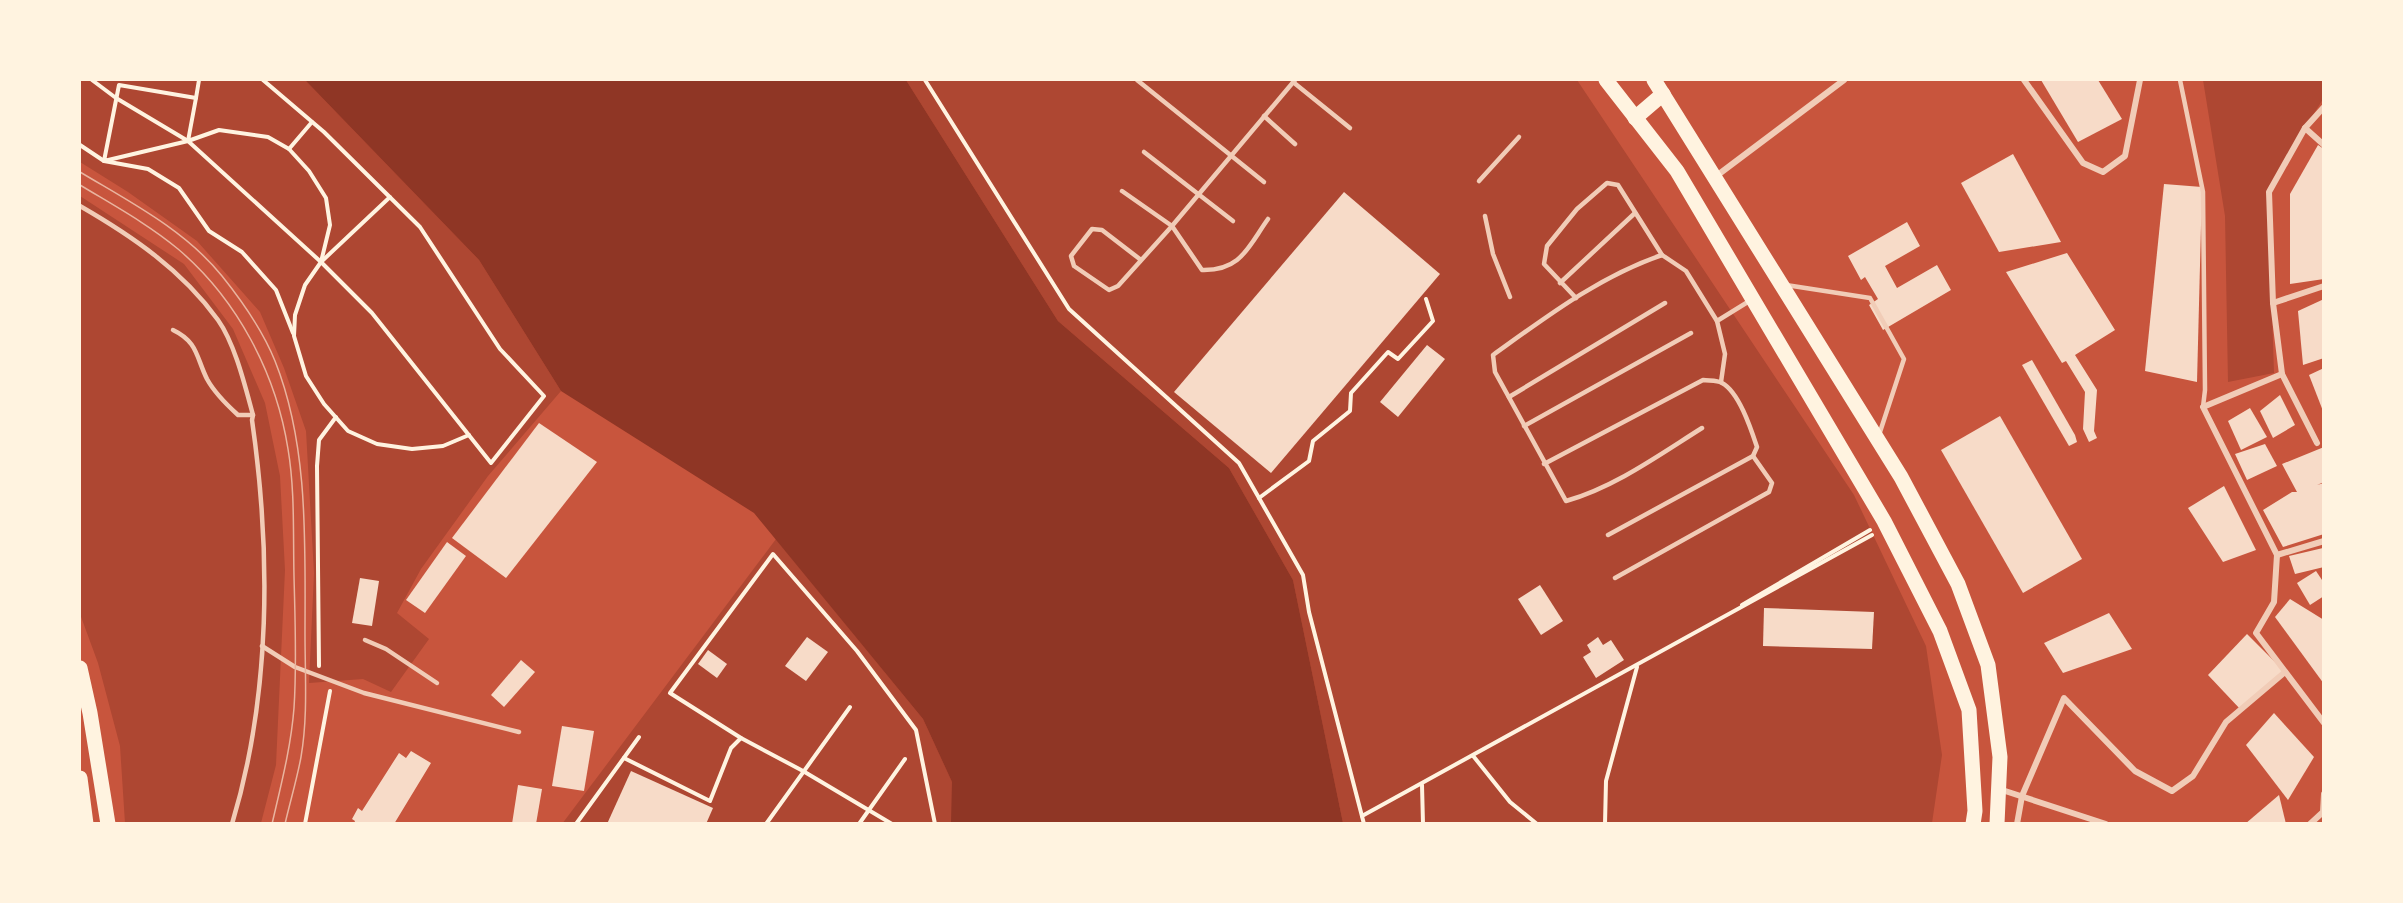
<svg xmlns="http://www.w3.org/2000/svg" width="2403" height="903" font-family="'Varela Round',sans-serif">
<rect width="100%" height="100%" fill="#c8553d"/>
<g fill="#ae4732">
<path d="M80,80H305L479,260L561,391L488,476L421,569L397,613L429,639L391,692L363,679L309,683L314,573L306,431L284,368L260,312L197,241L128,192L80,162Z"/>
<path d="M906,80H1577L1854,495L1926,646L1942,755L1932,823H1343L1293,580L1229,468L1058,321Z"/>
<path d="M2203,80H2322L2323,81V99L2268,188L2274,373L2228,382L2225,216Z"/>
<path d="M80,196L184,264L233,329L265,403L280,476L285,570L276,765L261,823H125L120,746L98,663L80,614Z"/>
<path d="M776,539L923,719L954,786L952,823L562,824Z"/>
</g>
<path fill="#8f3625" d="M305,80H906L1058,321L1229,468L1293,580L1343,823H951L952,782L923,719L754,513L561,391L479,260Z"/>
<g fill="#f7dbc8">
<path d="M2041,80H2098L2122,119L2078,142Z"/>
<path d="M2318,145L2324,149V279L2290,284V194Z"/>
<path d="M2013,154L2061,242L1999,252L1961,183Z"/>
<path d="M2164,184L2202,187L2197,382L2145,371Z"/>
<path d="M1344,192L1440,274L1271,473L1174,392Z"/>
<path d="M1907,222L1920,246L1885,266L1897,288L1937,265L1951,290L1883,330L1869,305L1878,299L1865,277L1861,280L1848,256Z"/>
<path d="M2067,253L2115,330L2075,355L2097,390L2094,431L2097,438L2089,442L2083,429L2085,392L2066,361L2062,363L2006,272Z"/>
<path d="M2324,299V358L2303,365L2298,311Z"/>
<path d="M1427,345L1445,359L1398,417L1380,402Z"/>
<path d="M2032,360L2075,435L2077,442L2069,446L2022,365Z"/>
<path d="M2324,368V411H2323L2309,375Z"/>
<path d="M2280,395L2295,425L2273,438L2260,411Z"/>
<path d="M2250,408L2267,437L2241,450L2228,421Z"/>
<path d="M2000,416L2082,559L2023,593L1941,450Z"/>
<path d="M539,423L597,462L506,578L452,538Z"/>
<path d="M2265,444L2277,466L2247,480L2235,454Z"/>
<path d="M2324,447V482L2317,485L2324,483V534L2283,547L2263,510L2292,492H2297L2282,464Z"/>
<path d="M2224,486L2256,550L2223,562L2188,508Z"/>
<path d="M447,542L466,556L425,613L406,600Z"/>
<path d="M2323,548L2324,567L2295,574L2289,556Z"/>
<path d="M2316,571L2324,583V596L2310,605L2297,583Z"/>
<path d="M360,578L379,581L372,626L352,623Z"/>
<path d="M1540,585L1563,621L1541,635L1518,599Z"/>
<path d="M2290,599L2324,620V684L2275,617Z"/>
<path d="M1764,608L1874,612L1872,649L1763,646Z"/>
<path d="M2109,613L2132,649L2063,673L2044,643Z"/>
<path d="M2247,634L2285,672L2241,710L2208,675Z"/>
<path d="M807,637L828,652L806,681L785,666Z"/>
<path d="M1598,637L1603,645L1611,640L1624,660L1596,678L1583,657L1591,652L1587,645Z"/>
<path d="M708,650L727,664L717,678L698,664Z"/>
<path d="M521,660L535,672L504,707L491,695Z"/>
<path d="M2274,713L2314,757L2288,800L2246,745Z"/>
<path d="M562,726L594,731L584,791L552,786Z"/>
<path d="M411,751L431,763L394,824H354L355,821L352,819L358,808L362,811L399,753L406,758Z"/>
<path d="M631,771L713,808L706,824H607Z"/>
<path d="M518,785L542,789L536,824H512Z"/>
<path d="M2279,795L2286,824H2245Z"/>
</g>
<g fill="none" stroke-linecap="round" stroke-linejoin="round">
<g stroke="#fff3e0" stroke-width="4">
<path d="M92,80L116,98L188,141L321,262L372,313L491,463L544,396L500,349L420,227L324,132L263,80"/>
<path d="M925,80L1069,309L1239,463L1303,575L1309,612L1364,824"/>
<path d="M196,98L199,80"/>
<path d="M188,141L196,98L119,85L104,161L188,141L219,130L268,137L289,149L309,171L326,198L330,225L321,262"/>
<path d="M80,145L104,161L148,169L179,188L209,231L242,252L276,290L293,333"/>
<path d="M289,149L312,122"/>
<path d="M390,197L321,262L305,285L295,315L294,336L306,376L324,404L348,431L377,444L412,449L443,446L469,435"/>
<path d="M1259,498L1309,461L1313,441L1350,411L1351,393L1388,352L1398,359L1433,321L1426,299"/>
<path d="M1742,605L1870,530"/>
<path d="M319,666L317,466L319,440L336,417"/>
<path d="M1474,757L1510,802L1537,824"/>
<path d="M624,758L710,801L731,748L741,738"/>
<path d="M1422,785L1423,824"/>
<path d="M1362,816L1872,535"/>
<path d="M305,824L330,691"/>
<path d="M576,824L639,737"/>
<path d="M766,824L850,707"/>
<path d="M859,824L905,759"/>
<path d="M892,824L803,771L741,738L670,693L773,554L857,651L916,730L935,824"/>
<path d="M1605,824L1606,781L1637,667"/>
</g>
<g stroke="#f1ccb7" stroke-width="4.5">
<path d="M1137,80L1264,182"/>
<path d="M2180,80L2203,192L2205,390L2203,407"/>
<path d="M1293,82L1350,128"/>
<path d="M1264,116L1295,144"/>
<path d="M1144,152L1233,221"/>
<path d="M1479,181L1519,137"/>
<path d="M1122,191L1172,226L1202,270C1241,271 1248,247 1268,219"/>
<path d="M80,206C132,236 182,270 218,320C235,344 245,386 253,415L252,420C271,552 271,695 232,824"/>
<path d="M1485,216L1493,254L1510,297"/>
<path d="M1141,260L1102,230L1092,229L1071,256L1074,266L1109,290L1118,286L1172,226L1295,80"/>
<path d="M1560,283L1635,213"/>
<path d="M1786,285L1870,298L1904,359L1879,435"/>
<path d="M1576,298L1544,264L1547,246L1577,209L1607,183L1618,185L1662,255"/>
<path d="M1717,321L1725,354L1721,382"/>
<path d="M173,330C198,342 196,357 207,379C214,392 227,405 238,415H253"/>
<path d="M1509,397L1665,303"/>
<path d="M1524,426L1691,333"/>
<path d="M1702,428C1659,455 1615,487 1566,501L1495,372L1493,355C1546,317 1600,276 1662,255L1686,271L1717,321L1751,300"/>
<path d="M1544,464L1703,380C1709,381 1717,380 1722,383C1739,392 1751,429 1757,447L1753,456L1608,535"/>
<path d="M1615,578L1769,492L1772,483L1753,456"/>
<path d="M365,640L386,649L437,683"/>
<path d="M262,646L295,667L364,693L519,732"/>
</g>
<g stroke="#f1ccb7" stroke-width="6">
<path d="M2024,80L2083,163L2103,172L2125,156L2140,80"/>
<path d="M2305,128L2324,145"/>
<path d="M1715,177L1844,80"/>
<path d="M2273,303L2324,286"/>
<path d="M2282,374L2203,407L2277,555L2274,602L2256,633L2324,723"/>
<path d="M2317,443L2282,374L2273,303L2269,192L2305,128L2324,107"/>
<path d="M2277,555L2324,541"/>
<path d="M1999,789L2106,824"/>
<path d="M2017,824L2022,796L2064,698L2135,771L2172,791L2193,776L2226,722L2285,672"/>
<path d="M2310,824L2323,812L2324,794"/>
</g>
<g stroke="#fff3e0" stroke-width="15">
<path d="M1606,80L1677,171L1884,521L1940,631L1969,710L1975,811L1973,824"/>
<path d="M1654,80L1901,477L1958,584L1988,665L2000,757L1997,824"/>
<path d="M1635,118L1663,94"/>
<path d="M80,668L90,713L108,824"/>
<path d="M80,778L86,824"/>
</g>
<g stroke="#e9b49f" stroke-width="1.5">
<path d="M80,172C130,202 185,230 222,276C242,301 263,331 275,361C309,446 305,544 305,635C305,675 308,717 301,757C297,779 290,802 285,824"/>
<path d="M80,185C113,205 148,224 178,249C237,299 276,373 288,449C295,490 293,534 294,576C295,619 297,664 294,708C291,747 281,785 272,824"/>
</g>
</g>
<rect width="2403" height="903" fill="none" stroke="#fff3e0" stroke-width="162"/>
</svg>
